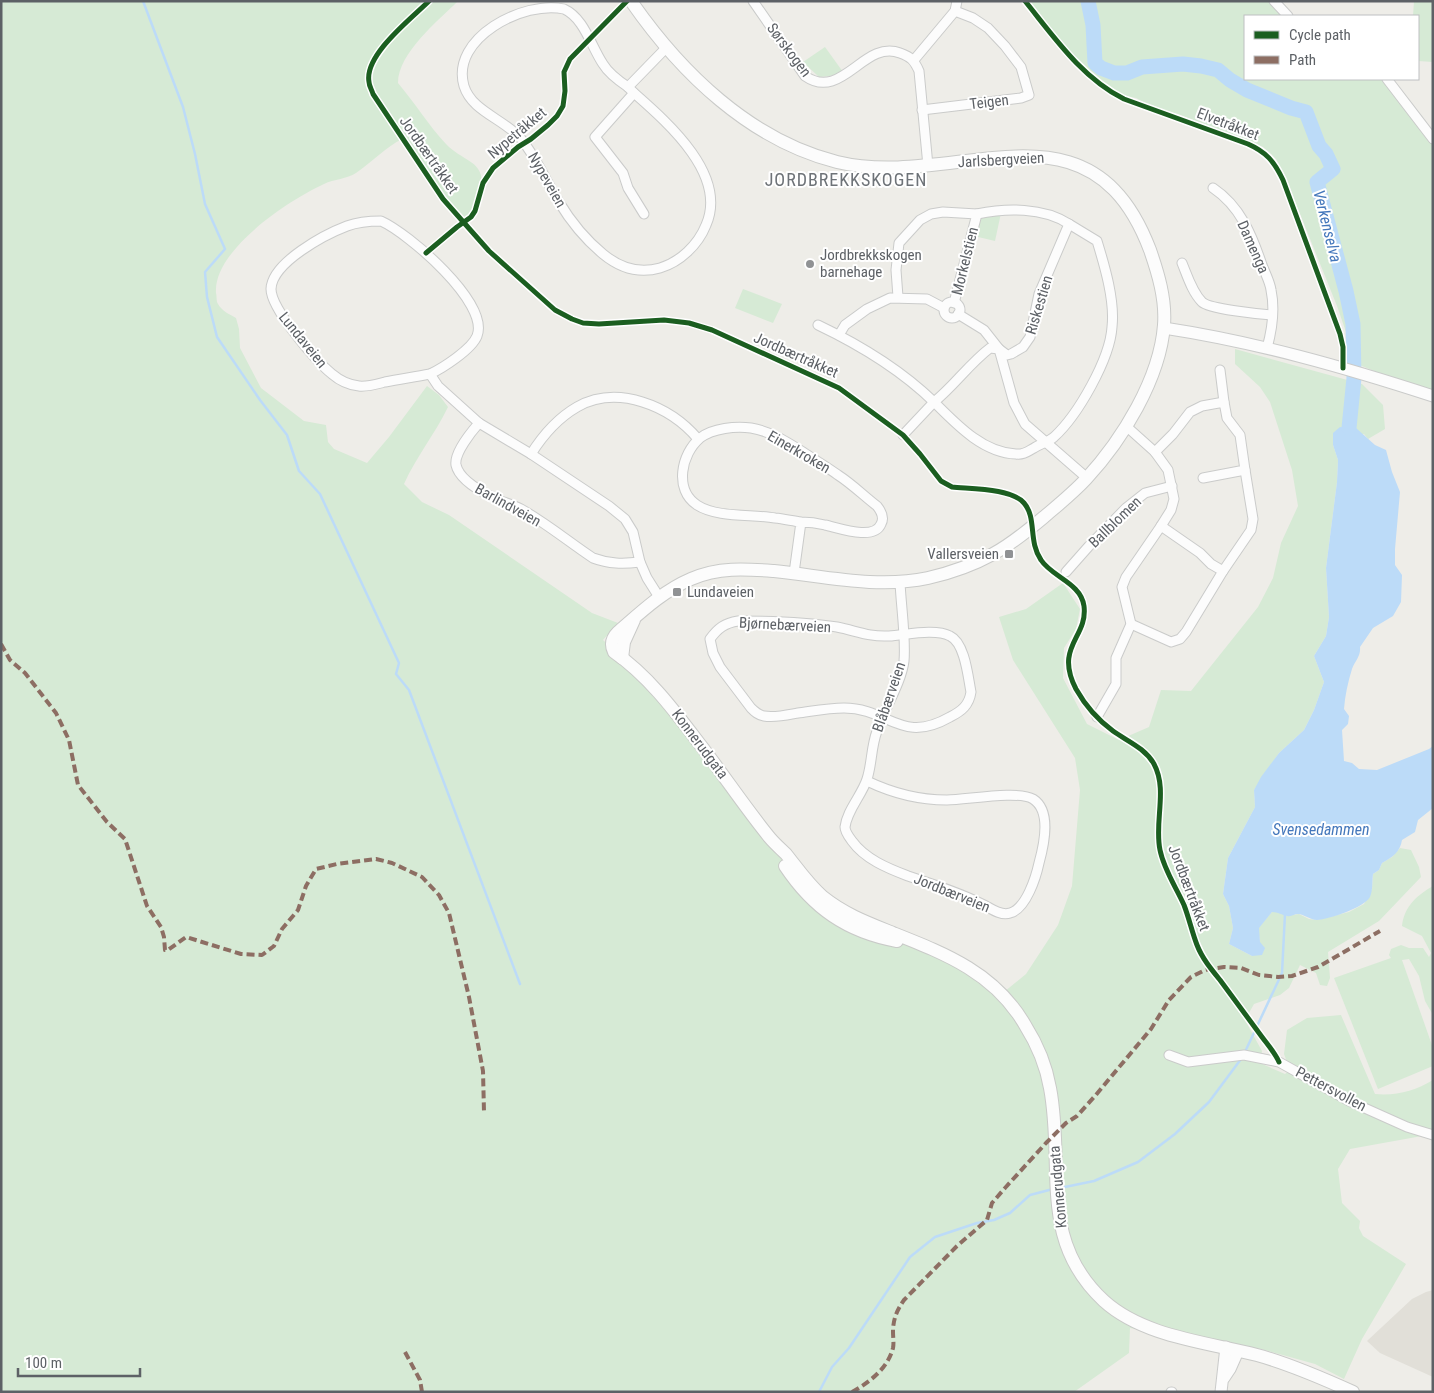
<svg xmlns="http://www.w3.org/2000/svg" width="1434" height="1393" font-family="'Roboto Condensed',sans-serif">
<rect width="100%" height="100%" fill="#eeede8"/>
<path fill="#e1dfd8" d="M1433,1290V1377L1380,1353L1367,1341L1412,1299L1426,1292Z"/>
<g fill="#d6ead5">
<path d="M1,1H458C438,21 398,53 398,83C415,103 429,126 446,144C465,164 490,160 479,197C476,209 473,215 464,223L443,199L402,139C385,148 372,162 356,173C347,179 334,179 324,184C289,200 213,250 216,293C217,296 216,301 218,304C222,311 229,314 236,318L239,329L240,348L261,388L304,421L326,425L328,442L334,449L367,463L389,437L427,386L439,395L448,407C435,434 416,457 404,484L422,502L449,515L592,613L618,623L603,640L656,689L801,882L925,947L1004,992L1026,974L1058,925L1072,886L1080,790L1075,758L1013,660L999,617L1026,609L1063,583L1080,609L1076,629L1064,648L1063,678L1087,724L1119,740L1149,727L1161,690L1191,691L1258,607L1273,578L1281,543L1298,506L1292,470L1270,402L1260,387L1235,364V349L1362,384L1383,405L1385,429L1368,439L1364,434L1333,445L1338,460L1337,482L1326,568L1329,617L1326,636L1314,656L1324,682L1314,710L1304,730L1279,753L1254,790L1255,807L1228,858L1223,894L1229,906L1233,928L1229,944L1252,956L1260,942L1258,928L1272,912H1279L1286,916L1299,914L1309,919L1317,920L1349,912L1364,904L1372,889L1373,874L1379,870L1382,863L1392,857L1400,848L1411,850L1419,867L1421,877L1379,921L1328,952L1330,978L1327,986L1320,985L1316,973L1300,965L1289,988L1280,995L1254,1004L1245,1020L1262,1051L1260,1063L1285,1074L1290,1070L1284,1054L1287,1030L1307,1018L1341,1015L1375,1094C1396,1096 1415,1091 1433,1080V1134L1350,1149L1338,1169L1342,1203L1360,1221L1359,1228L1363,1236L1406,1264L1362,1339L1344,1379L1315,1364L1261,1349L1130,1328L1129,1353L1074,1392H1Z"/>
<path d="M1030,1H1281L1294,16H1245V79H1385L1433,139V395L1357,364L1337,306L1284,174L1276,159L1263,147L1178,114L1155,108L1136,98L1111,93L1100,85L1076,61L1040,18Z"/>
<path d="M1414,1H1433V62L1418,61V16H1413Z"/>
<path d="M825,47L843,72L830,76L819,77L803,62Z"/>
<path d="M1001,213L995,241L974,236L979,222L982,217Z"/>
<path d="M743,289L782,304L773,323L735,308Z"/>
<path d="M1433,886V1015L1425,1001L1419,976L1409,959L1402,960L1433,1048V1066L1378,1089L1334,978L1391,958L1389,955L1391,949L1401,945L1409,948H1423L1429,957L1431,953L1422,936L1402,926C1404,907 1417,895 1433,886Z"/>
</g>
<path fill="#bcdbf8" d="M1340,427L1356,428L1375,445L1386,450L1392,472L1400,492L1395,549V565L1402,575L1401,602L1393,616L1373,628L1360,647C1361,656 1355,661 1352,669C1348,682 1345,695 1344,709L1349,716L1348,724L1342,730L1344,761L1352,763L1359,769L1377,770L1429,749L1433,746V808L1418,820L1415,832L1402,840C1400,852 1393,857 1382,863L1379,870L1373,874C1372,882 1373,890 1370,897C1364,908 1329,919 1317,920C1310,920 1304,914 1298,914C1294,914 1292,917 1287,916C1282,915 1278,912 1272,912L1259,928L1260,942L1265,948L1262,955L1252,956L1229,944L1233,928L1229,906L1223,894L1228,858L1255,807L1254,790L1261,777L1279,753L1304,730L1314,710L1324,682L1314,656L1326,636L1329,617L1326,568L1337,482L1338,460L1333,445V433Z"/>
<g fill="none" stroke-linecap="round" stroke-linejoin="round">
<g stroke="#bcdbf8" stroke-width="2.5">
<path d="M143,1L183,107L195,154L205,204L225,249L205,272L207,297L217,337L260,400L287,435L299,471L320,494L399,663L396,674L409,690L520,984"/>
<path d="M1244,1054L1282,973L1285,914"/>
<path d="M1060,1188L1094,1181L1138,1162L1175,1134L1209,1102L1241,1059"/>
<path d="M819,1392L832,1367L849,1348L910,1257L935,1237L977,1223L994,1220L1010,1213L1030,1195L1053,1189"/>
</g>
<path stroke="#bcdbf8" stroke-width="15" d="M1088,1L1093,25L1095,63L1101,68L1114,73H1127L1142,67L1183,64L1201,66L1218,70L1230,80L1247,90L1291,108L1306,112L1319,146L1326,154L1333,169L1317,182L1346,291L1353,324L1354,378L1349,428"/>
<g stroke="#cacbca" stroke-width="11">
<g id="minor">
<path d="M753,1L805,76C842,102 864,39 900,53C911,57 914,60 919,71L928,166"/>
<path d="M1274,1L1288,16"/>
<path d="M914,60L955,11L957,1"/>
<path d="M1387,79L1433,139"/>
<path d="M628,87C619,81 609,74 603,64C591,46 584,18 564,9C524,0 450,38 464,86C472,112 505,119 522,140C537,159 546,181 559,202C571,222 585,239 603,254C620,268 639,274 660,268C680,262 698,245 706,225C728,175 668,123 634,93"/>
<path d="M922,110L1021,98L1029,95L1021,67L1005,46L988,28L973,18L955,11"/>
<path d="M1213,188C1240,206 1252,235 1262,265C1265,273 1270,282 1271,290C1275,309 1272,330 1267,348"/>
<path d="M644,214L628,188L623,173L595,137L634,93L628,87L666,48"/>
<path d="M381,221C408,233 490,303 477,336C472,349 443,368 430,374C415,377 400,379 385,382C377,384 367,387 359,386C349,385 339,380 332,374C316,361 271,309 271,289C272,262 326,234 347,226C358,222 369,221 381,221Z"/>
<path d="M1182,263C1187,275 1192,292 1202,302C1209,309 1259,314 1272,315"/>
<path d="M898,297L896,270L899,243L920,220L931,214L943,212L977,214L954,303"/>
<circle cx="952" cy="310" r="8"/>
<path d="M958,314L984,330L999,349L1014,403L1025,424L1087,478"/>
<path d="M818,325C860,345 901,370 934,402C954,386 969,364 990,348L999,349L1007,355L1011,354L1023,347L1030,337L1039,294L1069,224C1043,207 1006,208 977,214"/>
<path d="M839,335L845,325L867,309L890,298L927,299L944,308"/>
<path d="M1220,370L1224,402"/>
<path d="M430,374L438,386L479,423L531,454L609,506L625,519L633,532L640,562L647,578L659,597"/>
<path d="M479,423C472,431 454,453 456,465C459,479 480,491 492,497C501,502 512,504 521,509C546,523 569,542 593,558C609,564 623,564 640,562"/>
<path d="M903,435L934,402C956,424 983,453 1016,454C1024,455 1028,451 1034,448C1040,444 1048,442 1054,437C1078,415 1110,359 1112,327C1115,301 1105,267 1097,241L1069,224"/>
<path d="M1155,452L1173,434L1190,412L1202,406L1224,402L1227,418L1240,435L1245,470L1203,478"/>
<path d="M531,454C543,435 558,418 577,407C618,384 670,406 698,439"/>
<path d="M1161,526L1200,553L1211,564L1223,571L1251,530L1253,519L1245,470"/>
<path d="M1066,572L1089,546L1126,508L1145,493L1172,486"/>
<path d="M794,573L801,522C810,522 817,523 825,525C839,528 874,541 881,524C885,517 881,511 877,506C864,496 852,484 838,475C827,467 815,460 803,452C787,442 770,431 751,428C736,426 713,428 700,438C681,454 674,490 697,505C717,518 752,514 775,518C784,519 793,521 801,522"/>
<path d="M738,621C771,621 805,622 837,627C857,631 868,637 889,636C906,635 935,628 950,636C965,643 968,677 971,692C969,705 962,711 950,717C901,745 889,708 844,708C829,708 813,711 798,713C787,715 775,718 764,716C758,715 755,712 751,708L720,667L713,653L710,639C718,628 725,623 738,621Z"/>
<path d="M1131,624L1171,642L1180,639L1186,632L1223,571"/>
<path d="M1097,717L1116,684V658L1131,624L1122,587L1126,577L1161,526L1171,510L1174,499L1168,470L1155,452L1126,426"/>
<path d="M867,781C892,793 919,800 947,800C966,800 1018,790 1033,799C1052,811 1044,845 1039,863C1036,877 1026,909 1010,913C1002,916 993,910 986,906C961,893 935,885 908,876C887,868 865,859 852,841C849,837 845,832 845,827C847,810 862,795 867,779C872,764 871,747 877,731C884,709 901,684 904,661C906,638 901,606 900,582"/>
<path d="M1169,1055L1188,1062L1244,1055L1279,1062L1349,1101L1407,1127L1433,1135"/>
<path d="M1171,1392H1172"/>
</g>
</g>
<g stroke="#cacbca" stroke-width="13">
<g id="tertiary">
<path d="M1164,328C1256,342 1344,367 1433,396"/>
<path d="M1224,1378L1230,1369L1238,1351"/>
<path d="M1221,1392L1226,1347"/>
</g>
</g>
<g stroke="#c9cac8" stroke-width="14">
<g id="secondary">
<path d="M631,1C681,73 750,140 837,162C956,191 1089,89 1150,250C1158,273 1166,299 1164,325C1160,379 1122,440 1086,479C1073,493 1058,505 1044,517C1028,530 1012,544 993,554C973,565 950,573 928,578C877,589 824,576 774,571C745,569 719,567 691,579C663,591 641,612 618,632C612,638 610,644 614,652C650,677 676,713 702,747C725,777 747,810 770,838C775,844 781,849 786,854C798,869 808,884 823,897C844,914 868,923 893,933C946,954 995,973 1025,1025C1037,1044 1046,1065 1050,1088C1065,1166 1037,1239 1104,1301C1144,1337 1207,1342 1257,1355C1290,1364 1322,1378 1353,1392"/>
<path d="M622,658L624,642L634,620"/>
<path d="M785,866C813,908 847,932 897,941"/>
</g>
</g>
<use href="#minor" stroke="#fcfcfc" stroke-width="9"/>
<use href="#tertiary" stroke="#fcfcfc" stroke-width="11"/>
<use href="#secondary" stroke="#fcfcfc" stroke-width="12"/>
<g stroke="#8d6e63" stroke-width="4" stroke-dasharray="8 4" stroke-linecap="butt">
<path d="M1,644L10,660L25,673L56,713L69,740L78,785L107,822L125,839L147,906L161,927L164,937L165,950H168L186,937L241,954L262,955L274,946L282,929L298,910L306,886L316,869L337,864L376,859L392,863L422,877L439,895L449,913L469,997L483,1071L484,1112"/>
<path d="M405,1352L420,1380L422,1392"/>
<path d="M852,1392C870,1382 888,1368 893,1348C894,1343 893,1337 893,1332C893,1319 897,1310 904,1300L957,1246L987,1220L992,1203L1005,1188L1046,1143L1066,1123L1077,1116L1095,1096L1151,1029L1169,1000L1191,977L1205,970L1224,967L1241,968L1259,975L1278,977L1292,976L1318,967L1380,931"/>
</g>
<g stroke="#fff" stroke-width="8">
<g id="cycleway">
<path d="M429,1C411,19 364,55 369,82C369,86 372,90 373,94L443,199L489,251L555,310L572,319L583,323L599,324L664,320L689,323L712,330L839,388L903,435L920,454L941,481L952,487C971,489 1011,488 1024,503C1037,518 1028,541 1041,560C1052,577 1081,583 1084,606C1088,638 1054,646 1076,689C1085,705 1098,720 1113,731C1127,741 1145,748 1154,764C1168,790 1154,822 1160,850C1164,870 1176,887 1184,905C1189,918 1192,932 1197,945C1202,958 1211,969 1220,980C1234,999 1248,1018 1262,1037C1268,1045 1275,1053 1279,1062"/>
<path d="M1025,1C1054,37 1082,78 1124,99L1248,144C1266,152 1274,161 1283,180L1340,334L1343,347V368"/>
<path d="M426,253L457,227L471,217L475,211L483,183L493,168L518,147L531,139L548,125L557,116L563,106L565,91L564,72L570,59L627,1"/>
</g>
</g>
<use href="#cycleway" stroke="#1b5e20" stroke-width="5"/>
</g>
<g fill="#909294" stroke="#fff" stroke-width="2">
<circle cx="810" cy="264" r="5"/>
<rect x="1004" y="549" width="10" height="10" rx="2.5"/>
<rect x="672" y="587" width="10" height="10" rx="2.5"/>
</g>
<g text-anchor="middle" stroke-width="4" stroke-linejoin="round" paint-order="stroke">
<g font-size="15" fill="#5d6166" stroke="#fff">
<text transform="translate(789 50) rotate(53)" y="5">Sørskogen</text>
<text transform="translate(989 102) rotate(-7)" y="5">Teigen</text>
<text transform="translate(1228 124) rotate(21)" y="5">Elvetråkket</text>
<text transform="translate(517 133) rotate(-40)" y="5">Nypetråkket</text>
<text transform="translate(429 155) rotate(55)" y="5">Jordbærtråkket</text>
<text transform="translate(1001 160) rotate(-3)" y="5">Jarlsbergveien</text>
<text transform="translate(547 180) rotate(60)" y="5">Nypeveien</text>
<text transform="translate(1253 247) rotate(66)" y="5">Damenga</text>
<text transform="translate(965 261) rotate(-76)" y="5">Morkelstien</text>
<text transform="translate(1039 305) rotate(-73)" y="5">Riskestien</text>
<text transform="translate(303 340) rotate(51)" y="5">Lundaveien</text>
<text transform="translate(796 355) rotate(24)" y="5">Jordbærtråkket</text>
<text transform="translate(799 452) rotate(30)" y="5">Einerkroken</text>
<text transform="translate(508 505) rotate(29)" y="5">Barlindveien</text>
<text transform="translate(1115 522) rotate(-44)" y="5">Ballblomen</text>
<text transform="translate(785 625) rotate(3)" y="5">Bjørnebærveien</text>
<text transform="translate(889 697) rotate(-71)" y="5">Blåbærveien</text>
<text transform="translate(700 744) rotate(53)" y="5">Konnerudgata</text>
<text transform="translate(1189 888) rotate(69)" y="5">Jordbærtråkket</text>
<text transform="translate(952 893) rotate(22)" y="5">Jordbærveien</text>
<text transform="translate(1331 1089) rotate(28)" y="5">Pettersvollen</text>
<text transform="translate(1058 1187) rotate(-95)" y="5">Konnerudgata</text>
</g>
<g font-size="15" fill="#5d6166" stroke="#fff" text-anchor="start">
<text x="820" y="260">Jordbrekkskogen<tspan x="820" dy="17">barnehage</tspan></text>
<text x="999" y="559" text-anchor="end">Vallersveien</text>
<text x="687" y="597">Lundaveien</text>
</g>
<g font-size="16" font-style="italic" fill="#47b" stroke="#fff">
<text transform="translate(1328 226) rotate(76)" y="6">Verkenselva</text>
<text x="1321" y="835">Svensedammen</text>
</g>
<g font-size="18" letter-spacing="1" fill="#6e7378" stroke="#fff">
<text x="846" y="186">JORDBREKKSKOGEN</text>
</g>
</g>
<rect width="1434" height="1393" fill="none" stroke="#5d6166" stroke-width="5"/>
<rect x="1244" y="15" width="175" height="65" fill="#ffffff" stroke="#bec0c2"/>
<rect x="1254" y="31" width="25" height="8" fill="#1b5e20" stroke="#bec0c2"/>
<text x="1289" y="40" font-size="15" fill="#5d6166">Cycle path</text>
<rect x="1254" y="56" width="25" height="8" fill="#8d6e63" stroke="#bec0c2"/>
<text x="1289" y="65" font-size="15" fill="#5d6166">Path</text>
<path d="M18 1368v8h122v-8" fill="none" stroke="#5d6166" stroke-width="2.5"/>
<text x="25" y="1368" font-size="15" fill="#5d6166" stroke="#ffffff" stroke-width="4" paint-order="stroke">100 m</text>
</svg>
